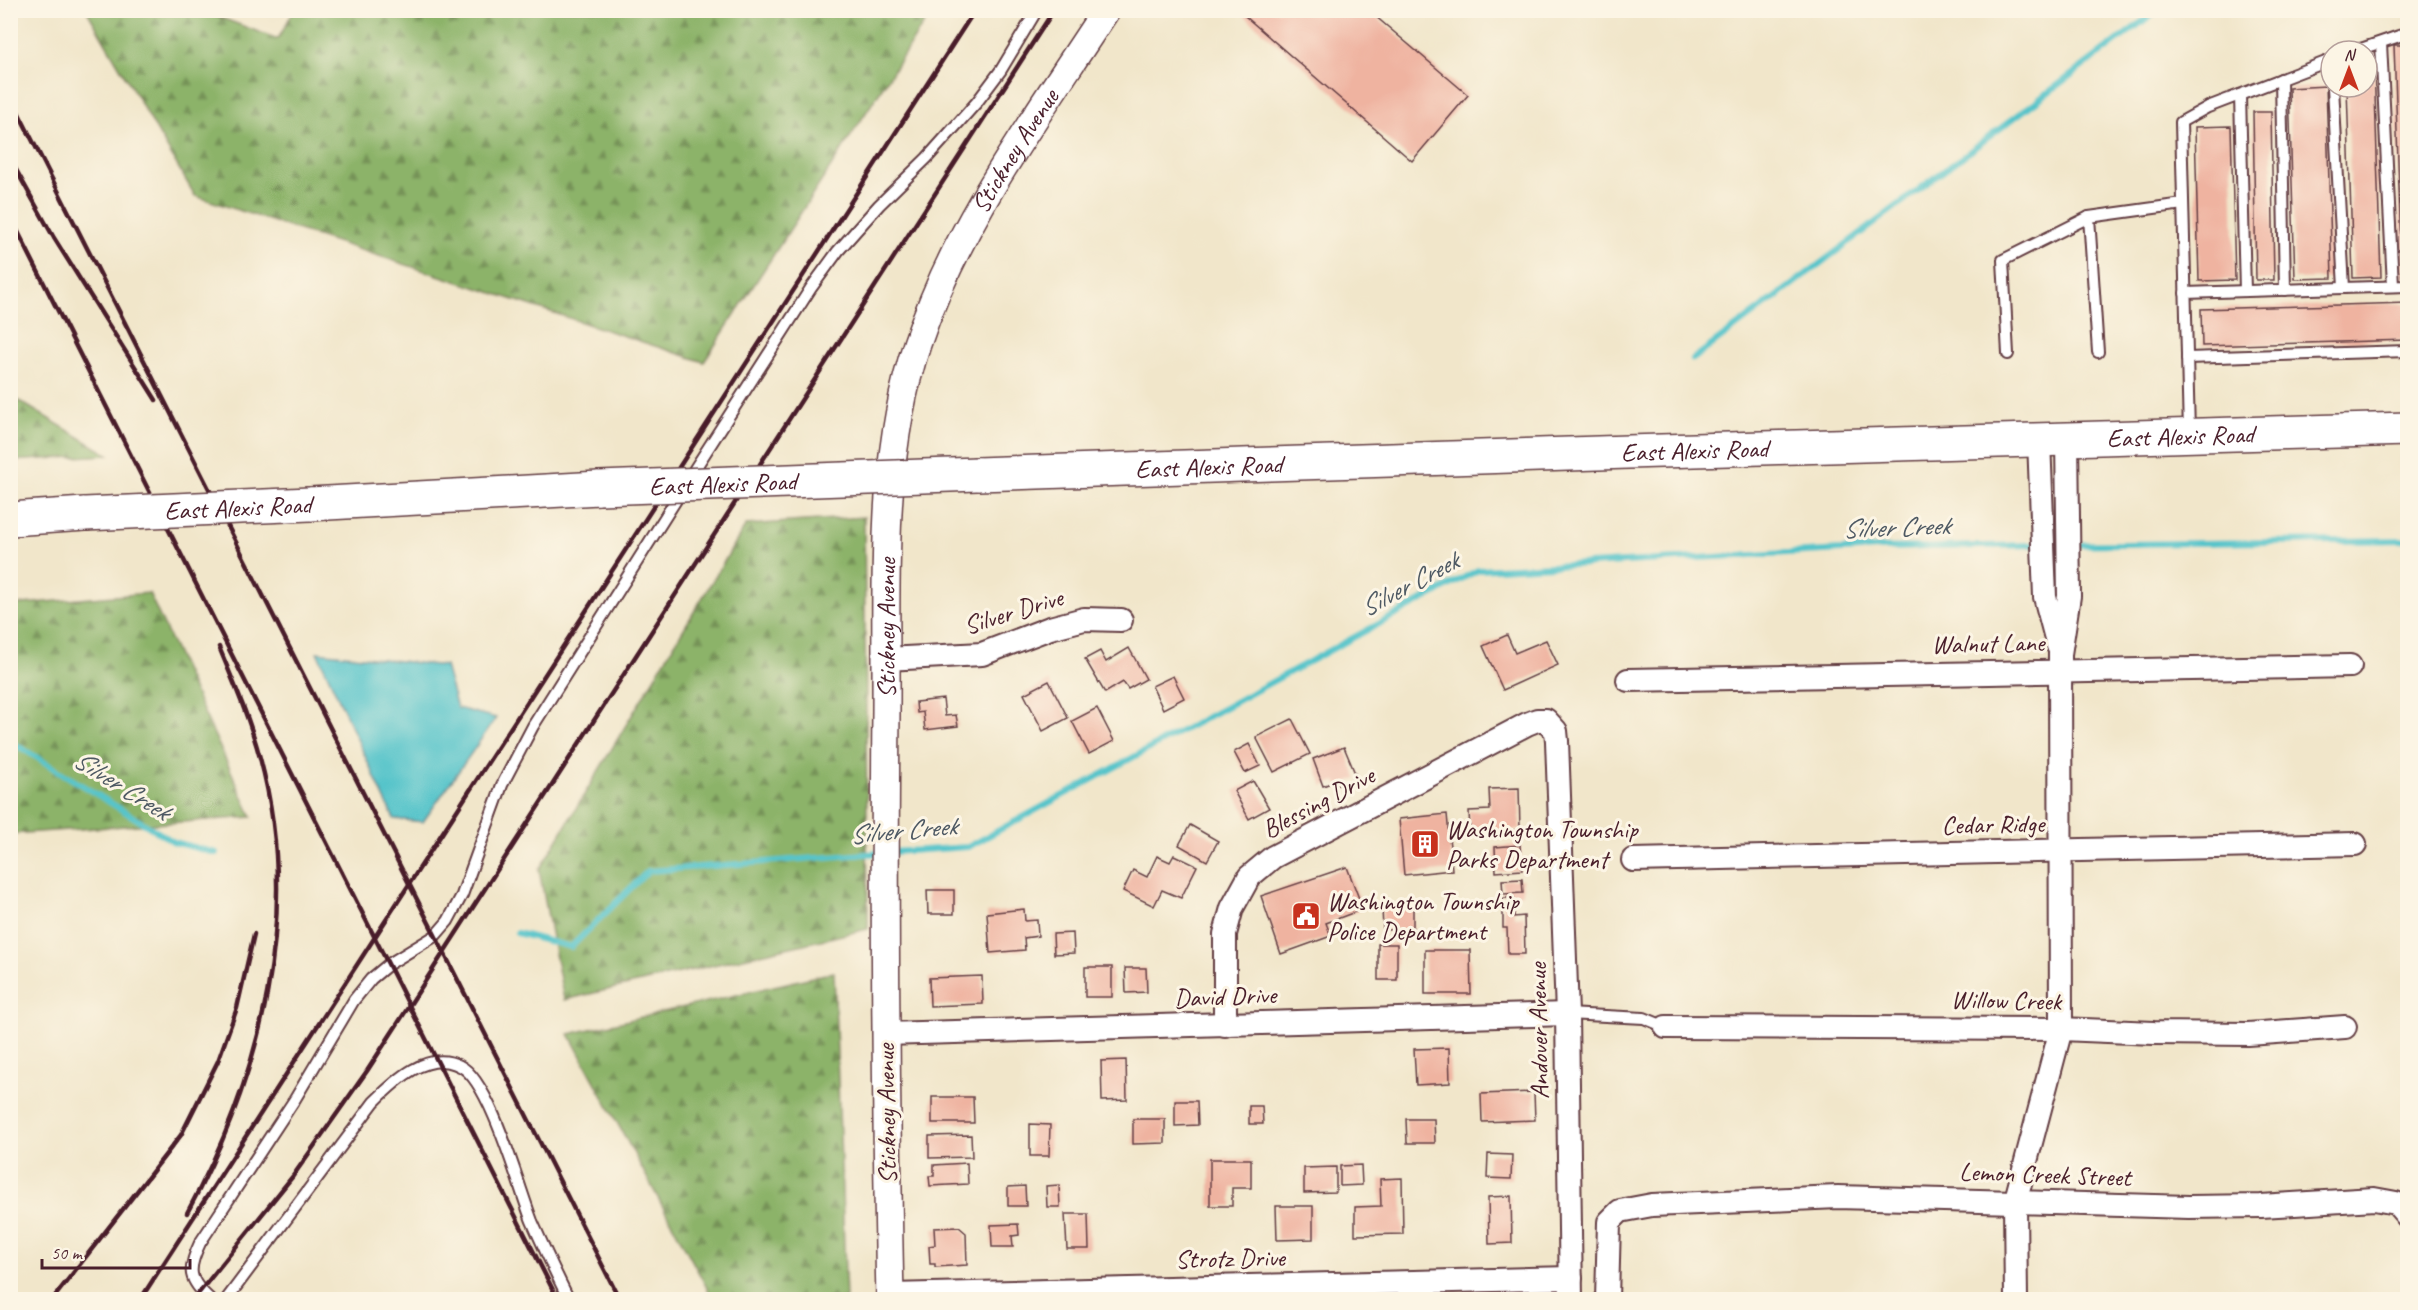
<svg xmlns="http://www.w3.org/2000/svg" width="2418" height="1310" font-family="Caveat,sans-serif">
<defs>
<pattern id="forest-firs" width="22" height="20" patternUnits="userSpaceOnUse" patternTransform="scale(1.5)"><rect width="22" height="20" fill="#8cb369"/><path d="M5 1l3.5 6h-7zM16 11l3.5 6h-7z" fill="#749157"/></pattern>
</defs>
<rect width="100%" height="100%" fill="#fcf5e5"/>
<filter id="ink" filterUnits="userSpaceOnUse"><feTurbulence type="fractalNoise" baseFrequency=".0167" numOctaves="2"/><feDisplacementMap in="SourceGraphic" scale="12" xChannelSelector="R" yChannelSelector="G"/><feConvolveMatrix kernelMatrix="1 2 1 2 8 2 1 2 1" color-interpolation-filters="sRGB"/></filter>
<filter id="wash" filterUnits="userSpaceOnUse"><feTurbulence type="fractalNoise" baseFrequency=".008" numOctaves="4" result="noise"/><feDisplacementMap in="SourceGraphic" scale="24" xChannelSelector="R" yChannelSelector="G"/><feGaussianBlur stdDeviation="1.35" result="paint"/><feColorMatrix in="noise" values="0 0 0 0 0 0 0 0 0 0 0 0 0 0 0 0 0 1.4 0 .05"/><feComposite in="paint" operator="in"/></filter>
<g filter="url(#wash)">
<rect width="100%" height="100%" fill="#f1e6ca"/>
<g fill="url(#forest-firs)" stroke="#6b694a" stroke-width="1.5">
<path d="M294,10H932V11L704,362L195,196L87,11H203L278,39Z"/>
<path d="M10,396H11L109,455L11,461Z"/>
<path d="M864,517L868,929L564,1000L539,870L746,525Z"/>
<path d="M149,593L252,817L11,834V605Z"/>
<path d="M834,972L846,1299H713L569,1034Z"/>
</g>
<path fill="#56c4ca" stroke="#50727a" stroke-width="1.5" d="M317,652L445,666L457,708L496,718L423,822L394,819Z"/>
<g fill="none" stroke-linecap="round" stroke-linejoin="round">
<g stroke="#56c4ca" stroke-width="6">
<path d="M1693,359L2158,10"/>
<path d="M2049,545L2408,540"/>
<path d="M10,741L174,842L216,853"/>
<path d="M893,852L968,847L1478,570L1878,548L2038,545"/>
<path d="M517,933L571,947L648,871L879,853"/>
</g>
</g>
<g id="blocks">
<g fill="#efb3a0">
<path d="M1238,10H1368L1468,95L1412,161Z"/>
<path d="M2394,45H2408V277H2402Z"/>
<path d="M2367,64H2374L2381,277L2353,278L2347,87H2367Z"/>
<path d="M2326,86L2332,278L2295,279L2289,88Z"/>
<path d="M2253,112H2271L2274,280H2256Z"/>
<path d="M2231,126L2235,280L2199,281L2195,127Z"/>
<path d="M2408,303V340L2202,346L2201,309Z"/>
<path d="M1507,635L1515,653L1546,640L1558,665L1503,690L1483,646Z"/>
<path d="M1129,648L1146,679L1128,689L1123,682L1105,693L1085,659L1100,651L1106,662Z"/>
<path d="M1173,676L1184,698L1163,709L1152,686Z"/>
<path d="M1049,681L1068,718L1043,731L1024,694Z"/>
<path d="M943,699L945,716L956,715L958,726L925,730L923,712L917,713L916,702Z"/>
<path d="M1097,708L1114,741L1089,754L1072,721Z"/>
<path d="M1292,719L1310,754L1274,772L1256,737Z"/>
<path d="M1249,744L1260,766L1245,773L1234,752Z"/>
<path d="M1344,747L1357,778L1338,785L1336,781L1323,786L1313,759Z"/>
<path d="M1253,781L1269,808L1249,819L1234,791Z"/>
<path d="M1519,788L1520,830L1470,832L1469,811L1490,810L1489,789Z"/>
<path d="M1447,814L1452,870L1404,875L1399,819Z"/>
<path d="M1190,825L1218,841L1207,861L1179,845Z"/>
<path d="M1520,845L1522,870L1496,872L1495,847Z"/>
<path d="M1174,855L1197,866L1181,898L1162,890L1154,906L1123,891L1133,870L1147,877L1157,856L1170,862Z"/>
<path d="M1347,867L1363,909L1326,923L1331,936L1281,954L1261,896Z"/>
<path d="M1522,879L1523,893L1503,894L1502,880Z"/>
<path d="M927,890H954V914H928Z"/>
<path d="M1503,898H1514V917L1524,916L1525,954H1508L1507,928H1503Z"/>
<path d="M1382,908H1413V929L1383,930Z"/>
<path d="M1024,909L1025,921L1037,920L1038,936L1024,938L1025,950L990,953L987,913Z"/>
<path d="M1073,933L1074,953L1054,954L1053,934Z"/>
<rect x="1378" y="944" width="19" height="36"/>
<path d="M1425,950H1470L1471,994H1425Z"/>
<rect x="1085" y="967" width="27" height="30"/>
<path d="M1125,968H1146L1147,992L1126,993Z"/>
<path d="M982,976L983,1004L930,1006L929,978Z"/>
<path d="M1449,1048L1450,1083L1416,1085L1414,1049Z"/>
<path d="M1126,1060L1127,1100L1102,1101L1101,1061Z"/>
<path d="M1534,1092L1535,1120L1482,1122L1481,1094Z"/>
<path d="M932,1097H973L974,1123H932Z"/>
<path d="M1175,1101H1197L1198,1125L1175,1126Z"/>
<path d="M1249,1106H1262L1263,1124H1249Z"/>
<path d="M1133,1119H1165V1143L1133,1144Z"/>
<path d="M1406,1119H1434L1435,1143H1407Z"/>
<path d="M1030,1124L1050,1125L1049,1156H1030Z"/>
<path d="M971,1135L972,1157L929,1158V1136Z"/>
<path d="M1488,1154L1512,1155L1511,1179L1487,1178Z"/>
<path d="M1210,1159H1251V1188H1232V1206H1210Z"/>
<path d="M967,1163L968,1184L930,1186L929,1176H934V1165Z"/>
<path d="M1361,1165L1362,1185L1340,1186V1166Z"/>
<path d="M1336,1167V1192L1304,1193V1168Z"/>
<path d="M1402,1178L1403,1234L1355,1235V1207L1381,1206L1380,1179Z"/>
<path d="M1059,1185L1060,1207H1047L1046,1186Z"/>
<path d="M1025,1186L1026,1206H1008V1187Z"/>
<path d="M1511,1196L1512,1243L1489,1244L1488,1197Z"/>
<path d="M1276,1206H1313V1239L1277,1240Z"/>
<path d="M1065,1214H1088L1089,1249H1067Z"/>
<path d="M1018,1224L1019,1235L1012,1236L1013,1247H992L991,1225Z"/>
<path d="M959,1227L966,1233L967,1265L935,1267V1264H930L929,1246L935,1245L934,1228Z"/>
</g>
</g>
</g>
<g filter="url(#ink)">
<use href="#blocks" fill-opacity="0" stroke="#633d43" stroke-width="1.5"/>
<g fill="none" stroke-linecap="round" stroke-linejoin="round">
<g stroke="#633d43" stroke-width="14">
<g id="service">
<path d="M2381,43L2393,286"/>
<path d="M2355,51L2408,33"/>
<path d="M2281,79L2285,290"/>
<path d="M2333,87L2344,288"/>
<path d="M2240,95L2245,291"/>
<path d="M2185,293L2408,286"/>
<path d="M2098,352L2089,217L2183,204"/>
<path d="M2008,354L2003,260L2089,217"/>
<path d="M2187,358L2408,351"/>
<path d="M2189,432L2181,122L2208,107L2331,60"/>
<path d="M689,478L811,288L838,251L879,205L927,158L977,102L1001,70L1037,10"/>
<path d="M1567,1014L1644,1018L1666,1027"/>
<path d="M211,1300C188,1280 187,1270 200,1243L295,1099L354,1000L371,979L389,964L435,936L448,921L462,895L502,785L533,726L681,492"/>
<path d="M226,1300L374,1102C395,1081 428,1049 460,1066C490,1080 519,1188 532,1221C544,1248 556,1274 569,1300"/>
</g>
</g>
<g stroke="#633d43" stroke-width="26">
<g id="minor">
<path d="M2039,440L2045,597L2058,646"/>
<path d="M886,659L982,654L1050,628L1084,619L1121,620"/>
<path d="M1628,680L2350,666"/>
<path d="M1633,860L2355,844"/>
<path d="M1225,1025V934L1232,908L1249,877L1273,857L1527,724L1537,720H1546L1556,731L1557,741L1567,1014L1571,1300"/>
<path d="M1666,1027L2061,1029L2154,1033L2248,1034L2345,1027"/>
<path d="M885,1034L1567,1014"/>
<path d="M890,1295L1571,1278"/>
<path d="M1607,1300L1609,1222L1620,1211L1652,1205L1838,1197L2189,1207L2261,1206L2374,1199L2396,1203L2408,1217"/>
<path d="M2016,1300L2015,1203L2061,1029L2060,654L2069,596L2067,439"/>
</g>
</g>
<g stroke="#633d43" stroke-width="30">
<g id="tertiary">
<path id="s1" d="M890,1300C886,1104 884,908 886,712C887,589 878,463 917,344C958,221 1036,118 1106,10"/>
</g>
</g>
<g stroke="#633d43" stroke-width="36">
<g id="primary">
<path id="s2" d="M977,474L1628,452L2408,429"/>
<path d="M310,504L599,488"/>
<path d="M10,519L85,514"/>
</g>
</g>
<use href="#service" stroke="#fff" stroke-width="10"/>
<use href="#minor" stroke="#fff" stroke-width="22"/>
<use href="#tertiary" stroke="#fff" stroke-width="27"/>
<use href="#primary" stroke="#fff" stroke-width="33"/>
<g stroke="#4a1f2b" stroke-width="4.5">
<path d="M10,96L620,1300"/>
<path d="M10,159L54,238L156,400"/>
<path d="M10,216L558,1300"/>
<path d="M187,1213C262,1075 302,913 260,758C250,720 234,683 219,647"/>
<path d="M52,1300L181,1135L218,1061L237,1008L254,934"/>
<path d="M140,1300L975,10"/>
<path d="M193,1300L293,1176L367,1071L1054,10"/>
</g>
<g stroke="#633d43" stroke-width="36" stroke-linecap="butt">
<g id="primary-bridge">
<path id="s3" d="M599,488L977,474"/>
<path id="s4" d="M85,514L310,504"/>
</g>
</g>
<use href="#primary-bridge" stroke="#fff" stroke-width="33"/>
</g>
</g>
<defs>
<g id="building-square" transform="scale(1.5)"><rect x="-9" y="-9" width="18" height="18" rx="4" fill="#c8321e" stroke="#fcf5e5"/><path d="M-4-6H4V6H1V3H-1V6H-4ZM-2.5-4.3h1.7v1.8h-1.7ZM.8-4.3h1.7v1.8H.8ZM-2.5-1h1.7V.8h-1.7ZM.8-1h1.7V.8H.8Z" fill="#fff"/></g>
<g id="civic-square" transform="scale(1.5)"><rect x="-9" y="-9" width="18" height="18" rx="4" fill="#c8321e" stroke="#fcf5e5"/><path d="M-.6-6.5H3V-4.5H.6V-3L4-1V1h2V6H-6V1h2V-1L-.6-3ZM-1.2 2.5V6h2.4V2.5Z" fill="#fff"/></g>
</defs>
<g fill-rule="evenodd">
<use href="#building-square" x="1425" y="844"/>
<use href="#civic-square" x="1306" y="916"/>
</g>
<g text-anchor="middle" stroke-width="6" stroke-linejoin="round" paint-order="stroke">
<g font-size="26" fill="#4a1f2b" stroke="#fcf5e5">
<text dy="9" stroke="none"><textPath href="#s1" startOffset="1176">Stickney Avenue</textPath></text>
<text dy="9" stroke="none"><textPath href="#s2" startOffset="1204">East Alexis Road</textPath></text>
<text dy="9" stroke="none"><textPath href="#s2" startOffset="718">East Alexis Road</textPath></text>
<text dy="9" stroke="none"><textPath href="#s2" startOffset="232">East Alexis Road</textPath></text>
<text dy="9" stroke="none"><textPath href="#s3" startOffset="124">East Alexis Road</textPath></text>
<text dy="9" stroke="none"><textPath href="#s4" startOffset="153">East Alexis Road</textPath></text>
<text transform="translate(1013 611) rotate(-17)" y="9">Silver Drive</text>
<text dy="9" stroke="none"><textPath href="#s1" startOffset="672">Stickney Avenue</textPath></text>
<text transform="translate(1988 643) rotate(-1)" y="9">Walnut Lane</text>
<text transform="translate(1318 802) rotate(-28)" y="9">Blessing Drive</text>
<text transform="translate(1993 824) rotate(-1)" y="9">Cedar Ridge</text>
<text transform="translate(1225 996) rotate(-2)" y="9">David Drive</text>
<text transform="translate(2006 1000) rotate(1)" y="9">Willow Creek</text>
<text transform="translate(1538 1031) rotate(-91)" y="9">Andover Avenue</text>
<text transform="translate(886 1114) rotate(-91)" y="9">Stickney Avenue</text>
<text transform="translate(2045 1174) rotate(2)" y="9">Lemon Creek Street</text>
<text transform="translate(1230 1258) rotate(-1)" y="9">Strotz Drive</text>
</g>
<g font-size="26" fill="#4a1f2b" stroke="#fcf5e5" text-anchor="start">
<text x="1446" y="838">Washington Township<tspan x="1446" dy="30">Parks Department</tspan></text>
<text x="1327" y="910">Washington Township<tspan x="1327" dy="30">Police Department</tspan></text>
</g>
<g font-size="27" font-style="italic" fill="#4e5963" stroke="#fcf5e5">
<text transform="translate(1896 527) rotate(-2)" y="9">Silver Creek</text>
<text transform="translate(1409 584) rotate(-28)" y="9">Silver Creek</text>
<text transform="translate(122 785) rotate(32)" y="9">Silver Creek</text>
<text transform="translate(903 830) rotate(-5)" y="9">Silver Creek</text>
</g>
</g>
<rect width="2418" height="1310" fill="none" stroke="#fcf5e5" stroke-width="36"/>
<g transform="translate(2349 69)"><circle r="28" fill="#fcf5e5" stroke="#b59f9b" stroke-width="1.5"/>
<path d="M0-4.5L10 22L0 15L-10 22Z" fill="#c8321e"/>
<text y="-9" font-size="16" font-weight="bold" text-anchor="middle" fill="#4a1f2b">N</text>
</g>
<path d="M42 1259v9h148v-9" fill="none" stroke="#4a1f2b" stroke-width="3"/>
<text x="51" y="1259" font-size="18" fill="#4a1f2b" stroke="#fcf5e5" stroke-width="4.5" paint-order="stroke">50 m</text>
</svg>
